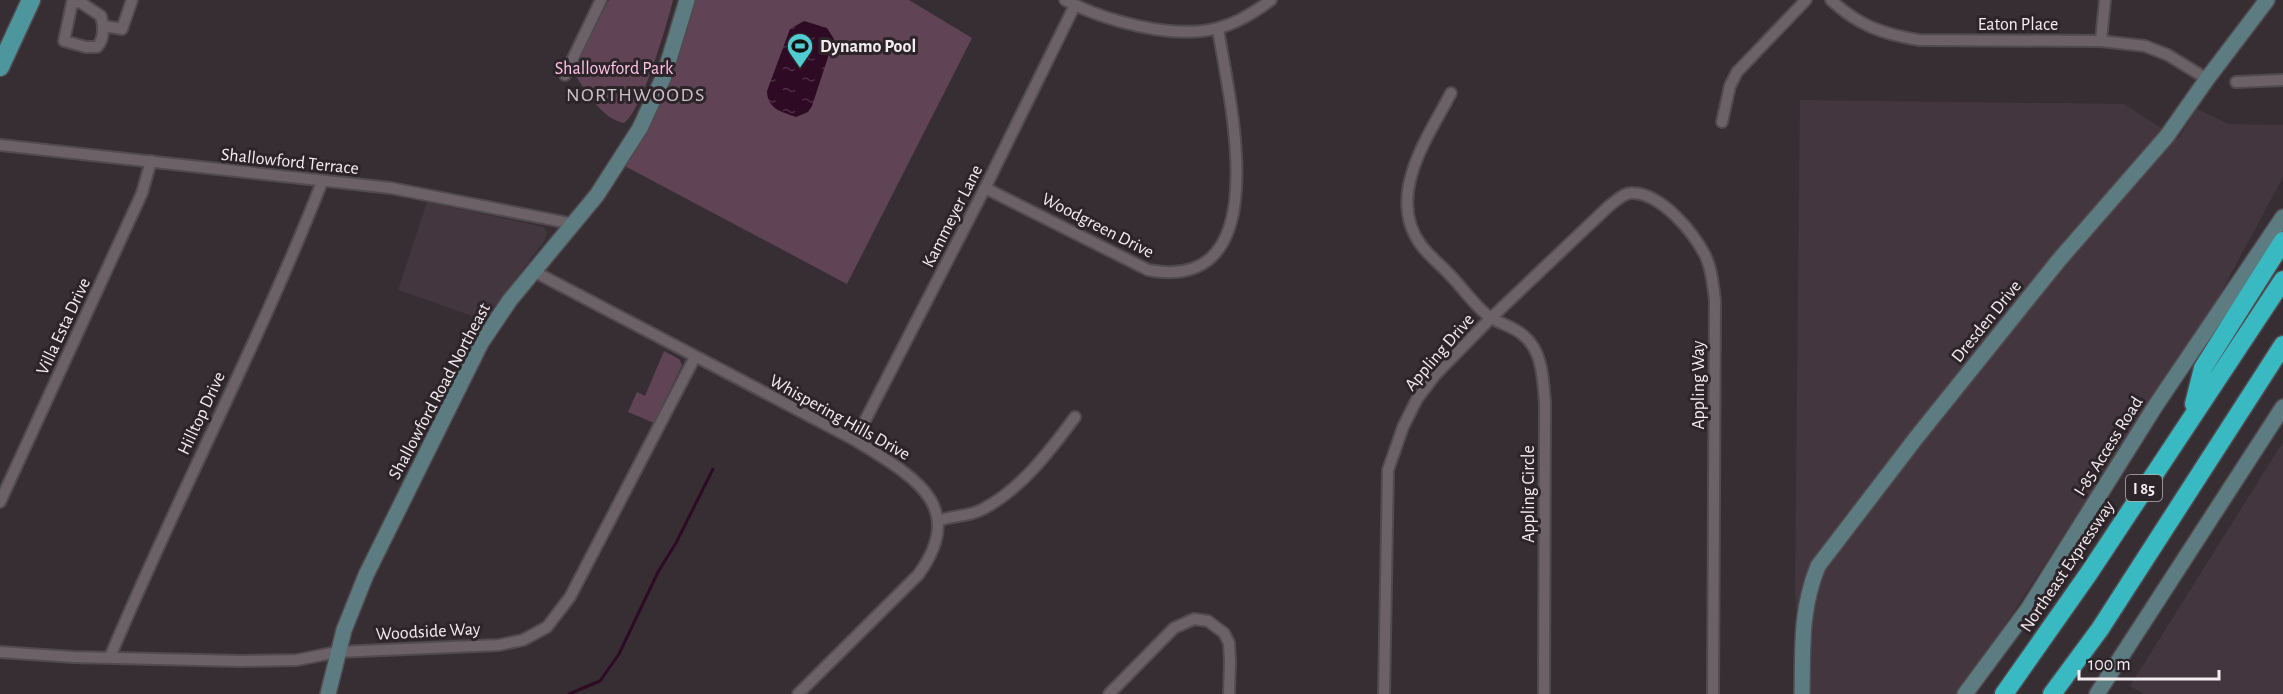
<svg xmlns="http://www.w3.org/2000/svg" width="2283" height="694" font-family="'Alegreya Sans',sans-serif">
<defs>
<pattern id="water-ripples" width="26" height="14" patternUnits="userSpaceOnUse" patternTransform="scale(1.5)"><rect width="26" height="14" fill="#2f0a24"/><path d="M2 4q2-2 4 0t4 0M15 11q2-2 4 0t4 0" fill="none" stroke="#4e2e44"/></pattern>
</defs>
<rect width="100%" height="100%" fill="#372e33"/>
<g fill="#44363e">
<path d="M1800,100L2124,104L2178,139L2197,109L2228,124L2283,125V177L2218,298L1960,694H1803L1795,592Z"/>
<path d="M427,202L544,227L547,233L545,240L484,320L398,290Z"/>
<path d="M2283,442V694H2144L2130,686Z"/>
</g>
<g fill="#604455">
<path d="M609,0H673C667,24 642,111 624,123C601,119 585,89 573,72Z"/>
<path d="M685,0H909L972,38L847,284L621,164L658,85Z"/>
<path d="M664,351L679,359L682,365L654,423L628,412L637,392L645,396Z"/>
</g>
<path fill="url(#water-ripples)" d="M804,21L827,28L834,39L812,106L808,112L796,117C782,112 767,109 767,91L790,29Z"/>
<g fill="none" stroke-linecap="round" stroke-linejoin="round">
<path stroke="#2f0a24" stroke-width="3" d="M569,694L600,681L619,654L658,572L676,543L713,469"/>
<g stroke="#514a4e" stroke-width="14">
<g id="street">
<path d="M1065,0C1105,21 1174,40 1218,28C1238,23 1255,12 1271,0"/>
<path d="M1831,0C1858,25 1882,34 1919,40L2101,41L2145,46L2168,55L2207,79"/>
<path d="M80,2L101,16C104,27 105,38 97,47H86L64,41L72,3Z"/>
<path d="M104,26L122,29L132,0"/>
<path d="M2101,41L2105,0"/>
<path d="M565,75L601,0"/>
<path d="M2236,82L2283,80"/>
<path d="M1451,93C1428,137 1385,196 1421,245C1429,256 1441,265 1450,275C1463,288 1476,308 1491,318C1501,324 1514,327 1523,335C1543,351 1543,380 1545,403L1544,694"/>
<path d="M1722,122L1730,86L1737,72L1806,0"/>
<path d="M0,145L391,188L574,224"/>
<path d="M985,188L1148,270C1279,295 1229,99 1218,29"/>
<path d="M535,272L855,440C910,475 970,504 918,575L798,694"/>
<path d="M855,440L985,188L1075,5"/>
<path d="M0,502L142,193L151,161"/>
<path d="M938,521C953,515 969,517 983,509C1021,489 1050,451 1075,417"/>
<path d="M0,652L73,657L241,661L297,660L337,652L499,645L523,640L547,627L570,597L695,357"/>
<path d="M110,657C177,497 259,343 322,182"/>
<path d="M1109,694L1174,628L1194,619L1208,621L1224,633L1229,643L1230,662L1229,694"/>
<path d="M1384,694L1388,470L1403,427L1417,399L1436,374L1491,318L1609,206C1616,201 1624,192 1633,193C1662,194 1693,232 1705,255C1712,269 1713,286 1715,301L1713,694"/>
</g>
</g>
<g stroke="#514a4e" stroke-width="18">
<g id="secondary">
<path d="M328,694L344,630L366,575L481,343L510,300L597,195L640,128L664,76L687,0"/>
<path d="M1802,694C1803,647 1800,611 1818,566L1916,438L2059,260L2167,136L2207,79L2267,0"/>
<path d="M1965,694L2028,609L2156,405L2283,217"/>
<path d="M2097,694L2283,407"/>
</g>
</g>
<g stroke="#514a4e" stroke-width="21">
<path id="primary" d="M0,67L31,0"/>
</g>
<g stroke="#514a4e" stroke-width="21">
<g id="highway">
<path d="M2194,404L2203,368L2283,241"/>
<path d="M2004,694L2089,573L2283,280"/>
<path d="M2052,694L2100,629L2283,345"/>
</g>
</g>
<use href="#street" stroke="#6b6167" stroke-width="10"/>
<use href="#secondary" stroke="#5c7c82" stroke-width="15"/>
<use href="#primary" stroke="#4d969e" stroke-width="18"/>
<use href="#highway" stroke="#39bac2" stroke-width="18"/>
</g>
<defs>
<g id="stadium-pin" transform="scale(1.35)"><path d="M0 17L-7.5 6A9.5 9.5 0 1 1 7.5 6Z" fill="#51ccd3" stroke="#2c2429"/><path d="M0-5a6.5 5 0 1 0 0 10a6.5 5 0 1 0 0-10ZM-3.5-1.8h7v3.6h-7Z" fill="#111"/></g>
</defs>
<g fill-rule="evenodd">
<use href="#stadium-pin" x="800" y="46"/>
</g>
<g text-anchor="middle" stroke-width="6" stroke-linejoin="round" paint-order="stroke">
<rect fill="#2c2429" stroke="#b7b1b4" stroke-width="1.5" x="2126" y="475" width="36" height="26" rx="4.5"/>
<g font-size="16" font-weight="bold" fill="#f3edf0">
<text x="2144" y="494">I 85</text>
</g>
<g font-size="18" fill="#f3edf0" stroke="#2c2429">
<text x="2018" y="30">Eaton Place</text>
<text transform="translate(290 161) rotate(6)" y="6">Shallowford Terrace</text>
<text transform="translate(952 216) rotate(-63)" y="6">Kammeyer Lane</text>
<text transform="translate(1098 225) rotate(27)" y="6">Woodgreen Drive</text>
<text transform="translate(1986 321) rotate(-51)" y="6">Dresden Drive</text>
<text transform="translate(63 326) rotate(-65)" y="6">Villa Esta Drive</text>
<text transform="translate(1439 352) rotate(-49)" y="6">Appling Drive</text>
<text transform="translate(1698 385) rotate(-90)" y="6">Appling Way</text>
<text transform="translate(439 391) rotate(-62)" y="6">Shallowford Road Northeast</text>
<text transform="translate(201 413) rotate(-65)" y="6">Hilltop Drive</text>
<text transform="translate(840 417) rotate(29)" y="6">Whispering Hills Drive</text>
<text transform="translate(2108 446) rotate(-58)" y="6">I-85 Access Road</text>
<text transform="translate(1528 494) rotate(-90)" y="6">Appling Circle</text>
<text transform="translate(2067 566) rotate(-56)" y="6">Northeast Expressway</text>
<text transform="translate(428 631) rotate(-3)" y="6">Woodside Way</text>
</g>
<g font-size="18" font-weight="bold" fill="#f3edf0" stroke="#2c2429" text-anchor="start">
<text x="820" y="52">Dynamo Pool</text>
</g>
<g font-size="18" fill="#fdc3e6" stroke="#2c2429">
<text x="614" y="74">Shallowford Park</text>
</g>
<g font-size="20" letter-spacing="1.5" fill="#ccc1c7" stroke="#2c2429">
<text x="636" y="101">NORTHWOODS</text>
</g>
</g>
<path d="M2079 670v9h140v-9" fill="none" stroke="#f3edf0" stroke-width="3"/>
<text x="2088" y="670" font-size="18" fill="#f3edf0" stroke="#2c2429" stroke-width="4.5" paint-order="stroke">100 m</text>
</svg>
